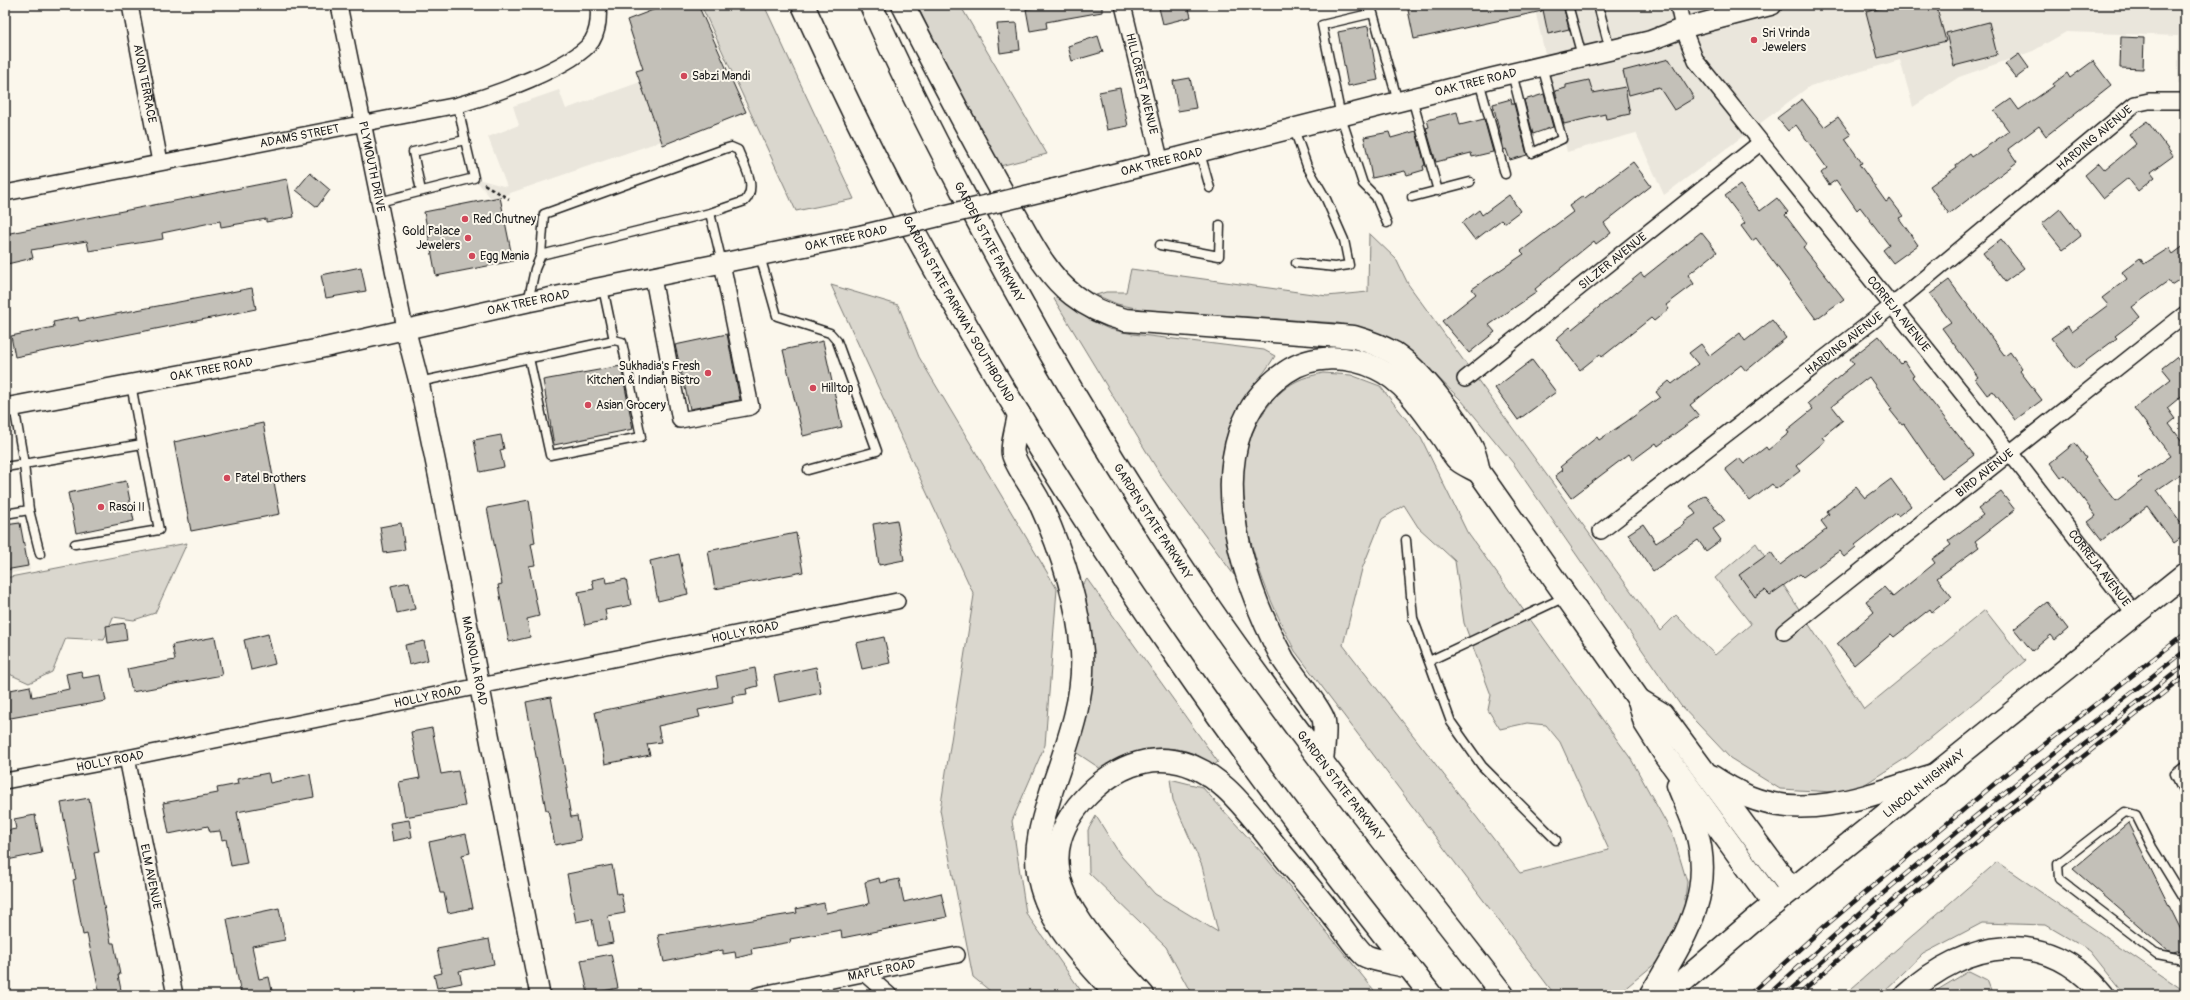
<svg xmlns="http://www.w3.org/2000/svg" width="2190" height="1000" font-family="Pangolin,sans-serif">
<rect width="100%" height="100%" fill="#fbf7ec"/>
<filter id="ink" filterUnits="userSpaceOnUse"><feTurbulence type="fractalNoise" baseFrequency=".025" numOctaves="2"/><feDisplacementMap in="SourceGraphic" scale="8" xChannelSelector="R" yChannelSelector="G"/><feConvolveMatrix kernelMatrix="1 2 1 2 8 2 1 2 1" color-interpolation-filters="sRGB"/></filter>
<g filter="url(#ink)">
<g fill="#eae6dc">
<path d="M666,5H698L746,112L499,197L513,261L436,276L424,212L491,198L474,178L507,187L488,137L519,125L513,106L559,90L566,109L640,82L636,71L643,68L627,20Z"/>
<path d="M1534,5H2185V85L2178,84V36L2066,32L2033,51L1959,77L1913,107L1900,60L1810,86L1664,195L1636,133L1567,152Z"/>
<path d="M20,520L30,570L5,574V523Z"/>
</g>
<g fill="#dad7ce" stroke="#7b7a75" fill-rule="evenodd">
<path d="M701,5H764L854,199L796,211Z"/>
<path d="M917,5H960L1047,154L996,167Z"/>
<path d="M1369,233L1396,259L1408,284L1660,631L1676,615L1715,655L1751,624L1715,578L1756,543L1864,709L1985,610L2025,661L1906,758L1851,793L1780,789L1730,758L1681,706L1513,463L1462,401L1424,364L1399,344L1366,330L1338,323L1145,310L1117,304L1096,295L1106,292H1126L1131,269L1327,296L1368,292Z"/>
<path d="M831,285L898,305L919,357L1057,589L1045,745L1012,821L1026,913L1084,995H995L973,977L940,810L974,595Z"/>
<path d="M1057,297L1090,320L1109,329L1133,334L1264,350L1275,356C1262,378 1243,395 1233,419C1211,469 1222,525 1234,575L1163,479L1054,299Z"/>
<path d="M1323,373L1351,375L1380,386L1421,438L1467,532L1631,759L1673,835L1687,882L1680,943L1617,995H1555L1295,651C1261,585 1216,481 1264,412C1273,399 1283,388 1297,381C1304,377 1315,375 1323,373ZM1404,505L1418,527L1455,561L1464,623L1491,695L1488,710L1500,729L1527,723L1546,725L1560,742L1609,850L1520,873L1343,645L1362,569L1382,519Z"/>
<path d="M187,543L155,613L134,620L113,617L104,640L66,638L52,672L29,683L5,672V578Z"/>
<path d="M1087,579L1218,762L1213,766C1207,762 1199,755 1192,753C1162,742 1125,750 1101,769L1074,751L1088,634L1082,585Z"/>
<path d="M1170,779L1202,787L1264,855L1378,995H1192L1166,947L1089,873L1088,830L1096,816L1121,856L1155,894L1218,932L1202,866L1173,800Z"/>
<path d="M1997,862L2180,988L2177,995H2125L2090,951L2046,925L1982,923L1923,954L1880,995H1844Z"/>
<path d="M1969,971L1987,980L1993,995H1929Z"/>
</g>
<g fill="#c3c0b8" stroke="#1c1c1c">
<path d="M666,5H698L746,112L663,145L636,71L643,69L627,20Z"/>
<path d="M1048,5H1102V12L1046,22L1047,28L1030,31L1026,9Z"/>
<path d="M1168,5H1188L1191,17L1163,24L1159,8Z"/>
<path d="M1407,5H1541L1542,11L1414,39Z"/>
<path d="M1542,5H1563L1569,29L1548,34Z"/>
<path d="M1892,5H1936L1946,41L1878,58L1866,12Z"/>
<path d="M1989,22L1997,55L1954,66L1946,33Z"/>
<path d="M1017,23L1020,50L1000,53L997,24Z"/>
<path d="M1368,26L1378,80L1348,86L1338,32Z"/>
<path d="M1098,36L1103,52L1072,61L1068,46Z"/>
<path d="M2121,37L2144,38L2143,69L2120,68Z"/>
<path d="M2019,54L2029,68L2016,78L2005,64Z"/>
<path d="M1669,59L1694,98L1674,110L1659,87L1629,95L1623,71Z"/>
<path d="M2093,61L2111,85L2046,136L2039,126L2008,149L2017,162L1949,214L1930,186L1957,167L1956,165L1970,154L1972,157L2009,131L1994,111L2011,99L2019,110L2054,86L2053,84L2067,73L2070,78Z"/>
<path d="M1190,78L1196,108L1178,111L1173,81Z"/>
<path d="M1589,80L1593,93L1625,87L1630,114L1606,119L1605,114L1564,124L1555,91L1566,88V85Z"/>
<path d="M1120,88L1128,126L1107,130L1099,92Z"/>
<path d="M1544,94L1553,127L1533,134L1524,100Z"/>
<path d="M1511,99L1512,104H1514L1527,155L1510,160L1506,149L1504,150L1493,104Z"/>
<path d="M1802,99L1824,127L1838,117L1851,135L1845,139L1862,163L1859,164L1886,202L1890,199L1903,216L1899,218L1918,245L1893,263L1883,250L1889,245L1860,207L1857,210L1836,180L1829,185L1821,173L1827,168L1796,125L1788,131L1777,118Z"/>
<path d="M1457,112L1460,125L1484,119L1493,152L1472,157L1471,153L1436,162L1426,128L1429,127L1427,120Z"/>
<path d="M2147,121L2173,156L2151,172L2155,177L2138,191L2128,178L2103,198L2085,175L2099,163L2105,170L2136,144L2129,134Z"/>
<path d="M1416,131L1425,165L1423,166L1424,170L1407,175L1405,171L1372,178L1364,137L1389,132L1391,138Z"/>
<path d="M1633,162L1651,186L1604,223L1611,233L1596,244L1594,241L1535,289L1537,292L1489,325L1495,332L1469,353L1442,321L1476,294L1472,289L1524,254L1521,251L1573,212L1569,206L1583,196L1585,198Z"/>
<path d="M310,173L330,190L317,207L296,190Z"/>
<path d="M287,179L294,217L266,222V219L221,227L220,221L162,233L163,239L89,251L87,241L31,250L33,258L7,264L5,234Z"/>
<path d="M1740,185L1760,211L1777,198L1788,212L1785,215L1807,244L1803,247L1844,299L1816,319L1756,238L1752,241L1741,226L1745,223L1725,196Z"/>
<path d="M1509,195L1520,211L1504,223L1501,220L1475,240L1462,223L1479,210L1482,215Z"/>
<path d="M500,197L513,261L436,276L424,212Z"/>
<path d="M2060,209L2081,236L2063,250L2042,224Z"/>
<path d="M1701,232L1717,252L1688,275L1694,284L1666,305L1669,309L1654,321L1651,318L1602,357L1600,354L1580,370L1556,339L1570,327L1572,329L1641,273L1644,277Z"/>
<path d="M2001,239L2024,268L2005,282L1983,253Z"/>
<path d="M2185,245V276L2171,285L2168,281L2132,307L2140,317L2115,336L2117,338L2075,369L2051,338L2068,326L2072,332L2108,305L2102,298L2127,279L2122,272L2140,258L2144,264L2169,248L2173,254Z"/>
<path d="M361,267L366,291L326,298L321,275Z"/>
<path d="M1949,280L2005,356L2010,352L2022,369L2020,371L2042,400L2015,420L1993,391L1987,395L1975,379L1978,377L1942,328L1951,322L1930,294Z"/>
<path d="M252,288L256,309L15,357L11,336L54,327L53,322L78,317L79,321Z"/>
<path d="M1772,320L1786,338L1746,371L1741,365L1690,405L1699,416L1658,446L1656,443L1633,460L1629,454L1571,498L1555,476L1563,470L1560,467L1597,437L1599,440L1626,422L1660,397L1656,392L1669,381L1672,384L1698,364L1689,353L1701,344L1710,356L1740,333L1745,341Z"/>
<path d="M727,334L740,400L690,409L675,345Z"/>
<path d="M1879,336L1901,364L1904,361L1914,376L1912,377L1974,455L1942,479L1904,424L1902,425L1890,410L1892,409L1869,377L1832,406L1843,420L1822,437L1825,441L1796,466L1800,471L1776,489L1772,484L1750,501L1725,469L1739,458L1744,464L1766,447L1768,450L1789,433L1787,430L1813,409L1808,403L1854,364L1850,359Z"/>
<path d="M823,341L842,427L803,436L783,350Z"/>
<path d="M2176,357L2185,368V395L2184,394L2167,408L2175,419L2169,424L2185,445V475L2183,472L2157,490L2185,528V535L2174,543L2147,506L2102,540L2088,522L2096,516L2065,475L2061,478L2050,463L2075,443L2086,458L2084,460L2116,501L2142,481L2139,478L2171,456L2134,408L2171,379L2162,368Z"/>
<path d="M1532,360L1556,392L1518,420L1495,388Z"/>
<path d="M621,366L633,429L554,445L543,380Z"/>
<path d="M263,423L280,514L191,531L174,442Z"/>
<path d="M501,435L504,449L500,450L504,467L480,472L474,440Z"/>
<path d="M1891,479L1911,506L1898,516L1896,513L1855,545L1856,547L1844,557L1839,551L1803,577L1800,574L1770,595L1765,590L1755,597L1739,575L1771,552L1780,565L1827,529L1821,521L1829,514L1827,511L1856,487L1865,498Z"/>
<path d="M126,481L134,521L76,533L68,493Z"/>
<path d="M2001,492L2015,510L1975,541L1979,547L1937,578L1952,597L1932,612L1930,609L1894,637L1891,634L1854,665L1837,644L1874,612L1866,601L1884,587L1893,597L1935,563L1932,559L1951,545L1948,541L1983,515L1978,509Z"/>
<path d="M1705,495L1725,521L1713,529L1721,540L1706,551L1698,540L1653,571L1628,534L1643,524L1656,543L1685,524L1684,522L1696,514L1690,506Z"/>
<path d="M529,500L535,543L531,544L535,565L529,566L539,616L527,619L530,637L509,642L498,585L502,584L487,508Z"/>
<path d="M897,520L904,560L879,565L873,524Z"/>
<path d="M20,523L28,566L5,570V525Z"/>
<path d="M401,523L405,550L384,553L380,527Z"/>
<path d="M796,533L803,572L715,589L708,551Z"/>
<path d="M679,554L688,594L658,601L650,561Z"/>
<path d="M606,577L607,583L626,579L631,605L605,610L607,620L585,625L578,592L594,589L592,580Z"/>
<path d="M409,582L415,609L397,613L391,586Z"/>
<path d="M2047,602L2068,629L2055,640L2051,635L2032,651L2014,629Z"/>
<path d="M125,623L127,640L108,643L106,626Z"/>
<path d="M268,634L275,664L251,670L244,640Z"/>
<path d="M215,637L222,675L132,692L127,669L175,660L172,645Z"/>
<path d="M884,637L890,663L862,669L856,643Z"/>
<path d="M424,641L428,660L409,665L405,645Z"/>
<path d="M816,667L821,693L779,702L774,676Z"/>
<path d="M755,668L758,686L746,689L747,694L732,696L733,703L698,710L700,717L658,726L661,742L647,744L650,755L605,764L595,712L718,687L716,676Z"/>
<path d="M81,671L83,678L101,675L106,701L5,719V691L30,686L32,697L69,689L66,674Z"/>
<path d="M551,697L568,788H566L571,817L577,816L581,840L555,845L548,810H546L526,702Z"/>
<path d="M432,728L441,774L458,771L465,806L405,817L399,782L420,778L411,732Z"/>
<path d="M268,773L270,783L310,774L314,797L237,812L247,863L231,866L226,839L222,840L220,831L210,832L208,826L169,834L163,803L218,793L217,788L238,784L237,779Z"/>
<path d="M89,798L99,852L94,853L111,943H114L120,975H118L122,995H100L87,934L83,935L73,880L76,879L61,803Z"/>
<path d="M35,815L42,853L7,860L5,831L16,829L14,819Z"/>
<path d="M409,820L412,837L393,841L390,823Z"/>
<path d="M2128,823L2185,938V947L2182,950L2174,952L2167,950L2073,869Z"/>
<path d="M466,834L470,853L462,855L473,908L448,913L444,893H440L429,842Z"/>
<path d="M612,865L617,894L621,893L625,913L608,916L613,943L597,946L592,919L576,922L567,874Z"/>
<path d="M879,878L880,883L899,879L904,902L941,893L947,917L842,938L841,930L790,939L791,942L751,949L752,954L736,958L735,952L723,954V950L664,962L658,935L797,913L796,909L824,903L826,913L869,904L865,882Z"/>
<path d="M279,908L285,940L252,946L259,979L269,977L273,995H241L227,919Z"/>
<path d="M489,939L494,964L459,971L462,983L437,988L434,975L442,973L437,949Z"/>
<path d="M611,954L618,988L588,994L581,960Z"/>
</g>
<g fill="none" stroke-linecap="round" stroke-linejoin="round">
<g stroke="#1c1c1c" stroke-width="11">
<g id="service">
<path d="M1568,5L1582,56"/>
<path d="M1598,5L1610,50"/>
<path d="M1512,73L1532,153L1562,139L1542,66"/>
<path d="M1479,81L1505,174"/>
<path d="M1412,98L1438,191"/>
<path d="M458,105L465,140"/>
<path d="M1294,129L1307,166L1326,199L1344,240L1349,265L1335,267L1296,263"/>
<path d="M1200,153L1210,188"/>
<path d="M1412,197L1470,182"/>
<path d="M379,202L474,178L465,140L413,152L421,191"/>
<path d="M710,213L722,263"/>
<path d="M1387,223L1376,197L1363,184L1341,117L1322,25L1373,13L1398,102"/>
<path d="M1160,245L1219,256L1220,225"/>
<path d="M760,256L777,316L830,333L837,341L877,451L808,470"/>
<path d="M528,302L535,269L541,255L544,214L724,149L731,147L738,150C744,166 758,186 745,201L710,213L541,255"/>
<path d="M529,358L550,455L641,437L622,342L614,340L603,288"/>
<path d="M419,382L614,340"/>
<path d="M5,467L24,464L14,406"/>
<path d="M29,510L40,554"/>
<path d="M5,514L29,510L24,464L142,444L131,384"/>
<path d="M1406,540L1413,618L1451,722L1482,766L1556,840"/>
<path d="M75,544L159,530L142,444"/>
<path d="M1429,661L1565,597"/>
<path d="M2185,766L2175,774L2185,794"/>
<path d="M2185,901L2152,847L2136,815L2125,812L2058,864L2059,879L2157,954L2183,959L2185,957"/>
</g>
</g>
<g stroke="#1c1c1c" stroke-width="18">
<g id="minor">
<path id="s1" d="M130,5L160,162"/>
<path id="s2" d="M339,5L405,328"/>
<path id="s3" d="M1123,5L1161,163"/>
<path id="s4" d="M1678,5L1683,28L1696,61L2011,454L2135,614"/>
<path id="s5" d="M5,193L458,105C490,96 574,67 592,41C598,31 599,16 598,5"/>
<path d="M653,278L680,420L751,407L722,263"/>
<path id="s6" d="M1465,379L1760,143"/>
<path id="s7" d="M1601,531L1892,306L2135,104L2149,101H2185"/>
<path id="s8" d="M1784,632L2185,314"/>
<path id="s9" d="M127,758L175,995"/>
<path id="s10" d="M5,781L127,758L897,601"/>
<path d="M865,974L889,995"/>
<path id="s11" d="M758,995L957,955"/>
</g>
</g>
<g stroke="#1c1c1c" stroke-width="22">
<g id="tertiary">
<path id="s12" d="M1053,189L1492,78L1649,41L1683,28L1772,5"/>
<path id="s13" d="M405,328L419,382L439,479L540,995"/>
<path id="s14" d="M5,408L318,349L528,302L862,235"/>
</g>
</g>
<g stroke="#1c1c1c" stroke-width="25">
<g id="secondary">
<path id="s15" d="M1667,995L1759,916L2185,574"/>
</g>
</g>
<g stroke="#1c1c1c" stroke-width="25">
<g id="motorway">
<path id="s16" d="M803,5C834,73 866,141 901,207C984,363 1078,515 1179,660C1258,775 1344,885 1431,995"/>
<path id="s17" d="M871,5C899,68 930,130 962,191C1035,332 1114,467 1203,598C1297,735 1402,864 1503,995"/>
<path d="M903,5C938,73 973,142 1012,209C1029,238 1045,274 1073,295C1088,307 1106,315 1125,320L1354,337C1368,341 1381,346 1394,353C1421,371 1458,419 1472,448C1476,455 1477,464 1479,472L1639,700L1645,723L1666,756L1774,904"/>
<path d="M1019,414C1018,423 1011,447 1013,454C1016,466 1033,489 1039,501C1061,549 1078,599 1082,652C1085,699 1067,745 1052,789C1044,816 1034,844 1038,872C1045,923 1085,959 1117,995"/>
<path d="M1639,700L1662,714L1792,890"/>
<path d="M1322,761C1323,749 1326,733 1324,721C1323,712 1290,671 1283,659C1240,580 1192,436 1286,372C1312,354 1348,355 1376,368C1405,381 1425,413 1443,438C1448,445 1452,454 1458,460C1464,465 1472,468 1479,472"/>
<path d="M1711,776C1723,784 1735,791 1749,797C1811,822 1877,792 1937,774"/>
<path d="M1143,995C1088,934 1010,865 1095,788C1116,769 1144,756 1173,761C1220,767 1253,819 1281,853C1300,876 1319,898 1337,921C1346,932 1354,946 1364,955C1371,960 1399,964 1409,967"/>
<path d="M1651,995C1682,941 1716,895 1696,830C1691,815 1684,800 1678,785"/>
<path d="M1906,995C1966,940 2046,925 2103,995"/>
</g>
</g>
<path stroke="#1c1c1c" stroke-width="2.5" stroke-dasharray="4 3" stroke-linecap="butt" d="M484,184L509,199"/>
<use href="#service" stroke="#fbf7ec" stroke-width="8"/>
<use href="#minor" stroke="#fbf7ec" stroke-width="15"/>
<use href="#tertiary" stroke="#fbf7ec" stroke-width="19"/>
<use href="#secondary" stroke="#fbf7ec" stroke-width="22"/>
<use href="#motorway" stroke="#fbf7ec" stroke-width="22"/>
<g stroke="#1c1c1c" stroke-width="4.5">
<g id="rail">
<path d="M1749,995L1825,926L1999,780L2185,634"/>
<path d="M1768,995C1901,873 2042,761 2185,651"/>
<path d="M1785,995C1913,878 2049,772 2185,665"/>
<path d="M1799,995C1922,883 2054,779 2185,676"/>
</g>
</g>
<use href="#rail" stroke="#fbf7ec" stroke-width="3" stroke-dasharray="9" stroke-linecap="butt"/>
<g stroke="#1c1c1c" stroke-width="22" stroke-linecap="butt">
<path id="tertiary-bridge" d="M862,235L1053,189"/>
</g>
<use href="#tertiary-bridge" stroke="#fbf7ec" stroke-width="19"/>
</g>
</g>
<g fill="#d1495b" stroke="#fbf7ec" stroke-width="1.5">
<circle cx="1754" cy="40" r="4"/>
<circle cx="684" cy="76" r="4"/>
<circle cx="465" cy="219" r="4"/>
<circle cx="468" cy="238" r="4"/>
<circle cx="472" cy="256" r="4"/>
<circle cx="708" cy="373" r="4"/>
<circle cx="813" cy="388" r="4"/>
<circle cx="588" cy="405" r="4"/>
<circle cx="227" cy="478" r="4"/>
<circle cx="101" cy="507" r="4"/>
</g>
<g text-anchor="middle" stroke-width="4" stroke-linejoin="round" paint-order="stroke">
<g font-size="12" fill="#1c1c1c" stroke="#fbf7ec" text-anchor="start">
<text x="1762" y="37">Sri Vrinda<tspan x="1762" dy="14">Jewelers</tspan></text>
<text x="692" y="80">Sabzi Mandi</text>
<text x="473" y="223">Red Chutney</text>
<text x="460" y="235" text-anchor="end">Gold Palace<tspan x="460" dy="14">Jewelers</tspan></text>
<text x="480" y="260">Egg Mania</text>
<text x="700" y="370" text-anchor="end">Sukhadia's Fresh<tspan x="700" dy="14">Kitchen &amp; Indian Bistro</tspan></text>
<text x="821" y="392">Hilltop</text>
<text x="596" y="409">Asian Grocery</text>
<text x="235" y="482">Patel Brothers</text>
<text x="109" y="511">Rasoi II</text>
</g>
<g font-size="12" fill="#1c1c1c" stroke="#fbf7ec">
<text dy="4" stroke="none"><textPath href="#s12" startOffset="436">OAK TREE ROAD</textPath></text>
<text dy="4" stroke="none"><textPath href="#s1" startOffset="80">AVON TERRACE</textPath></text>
<text dy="4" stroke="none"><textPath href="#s3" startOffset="81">HILLCREST AVENUE</textPath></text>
<text dy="4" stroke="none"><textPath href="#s5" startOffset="300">ADAMS STREET</textPath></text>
<text dy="4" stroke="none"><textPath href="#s7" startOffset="631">HARDING AVENUE</textPath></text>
<text dy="4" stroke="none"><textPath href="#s12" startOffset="112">OAK TREE ROAD</textPath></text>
<text dy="4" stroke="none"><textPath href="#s2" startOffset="165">PLYMOUTH DRIVE</textPath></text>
<text transform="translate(846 238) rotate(-12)" y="4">OAK TREE ROAD</text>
<text dy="4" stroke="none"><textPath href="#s17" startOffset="265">GARDEN STATE PARKWAY</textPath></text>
<text dy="4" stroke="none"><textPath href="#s6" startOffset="189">SILZER AVENUE</textPath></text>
<text dy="4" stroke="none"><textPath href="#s14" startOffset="534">OAK TREE ROAD</textPath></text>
<text dy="4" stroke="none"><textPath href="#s16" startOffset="342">GARDEN STATE PARKWAY SOUTHBOUND</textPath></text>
<text dy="4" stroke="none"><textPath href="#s4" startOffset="383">CORREJA AVENUE</textPath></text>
<text dy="4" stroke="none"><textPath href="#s7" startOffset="307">HARDING AVENUE</textPath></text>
<text dy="4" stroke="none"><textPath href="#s14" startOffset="210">OAK TREE ROAD</textPath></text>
<text dy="4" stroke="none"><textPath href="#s8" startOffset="256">BIRD AVENUE</textPath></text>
<text dy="4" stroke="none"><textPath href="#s17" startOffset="589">GARDEN STATE PARKWAY</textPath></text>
<text dy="4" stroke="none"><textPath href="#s4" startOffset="707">CORREJA AVENUE</textPath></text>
<text dy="4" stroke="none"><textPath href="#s10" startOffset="755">HOLLY ROAD</textPath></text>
<text dy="4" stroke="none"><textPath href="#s13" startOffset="340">MAGNOLIA ROAD</textPath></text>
<text dy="4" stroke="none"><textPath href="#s10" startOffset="431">HOLLY ROAD</textPath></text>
<text dy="4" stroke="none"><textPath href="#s10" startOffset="107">HOLLY ROAD</textPath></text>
<text dy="4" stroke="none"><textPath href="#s15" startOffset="333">LINCOLN HIGHWAY</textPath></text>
<text dy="4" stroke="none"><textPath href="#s17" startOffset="913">GARDEN STATE PARKWAY</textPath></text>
<text dy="4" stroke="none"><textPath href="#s9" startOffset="121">ELM AVENUE</textPath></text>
<text dy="4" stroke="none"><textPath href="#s11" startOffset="126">MAPLE ROAD</textPath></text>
</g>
</g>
<rect width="2190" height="1000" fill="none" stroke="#fbf7ec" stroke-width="20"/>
<rect x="10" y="10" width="2170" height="980" fill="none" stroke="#1c1c1c" stroke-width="1.5" filter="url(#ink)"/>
</svg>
